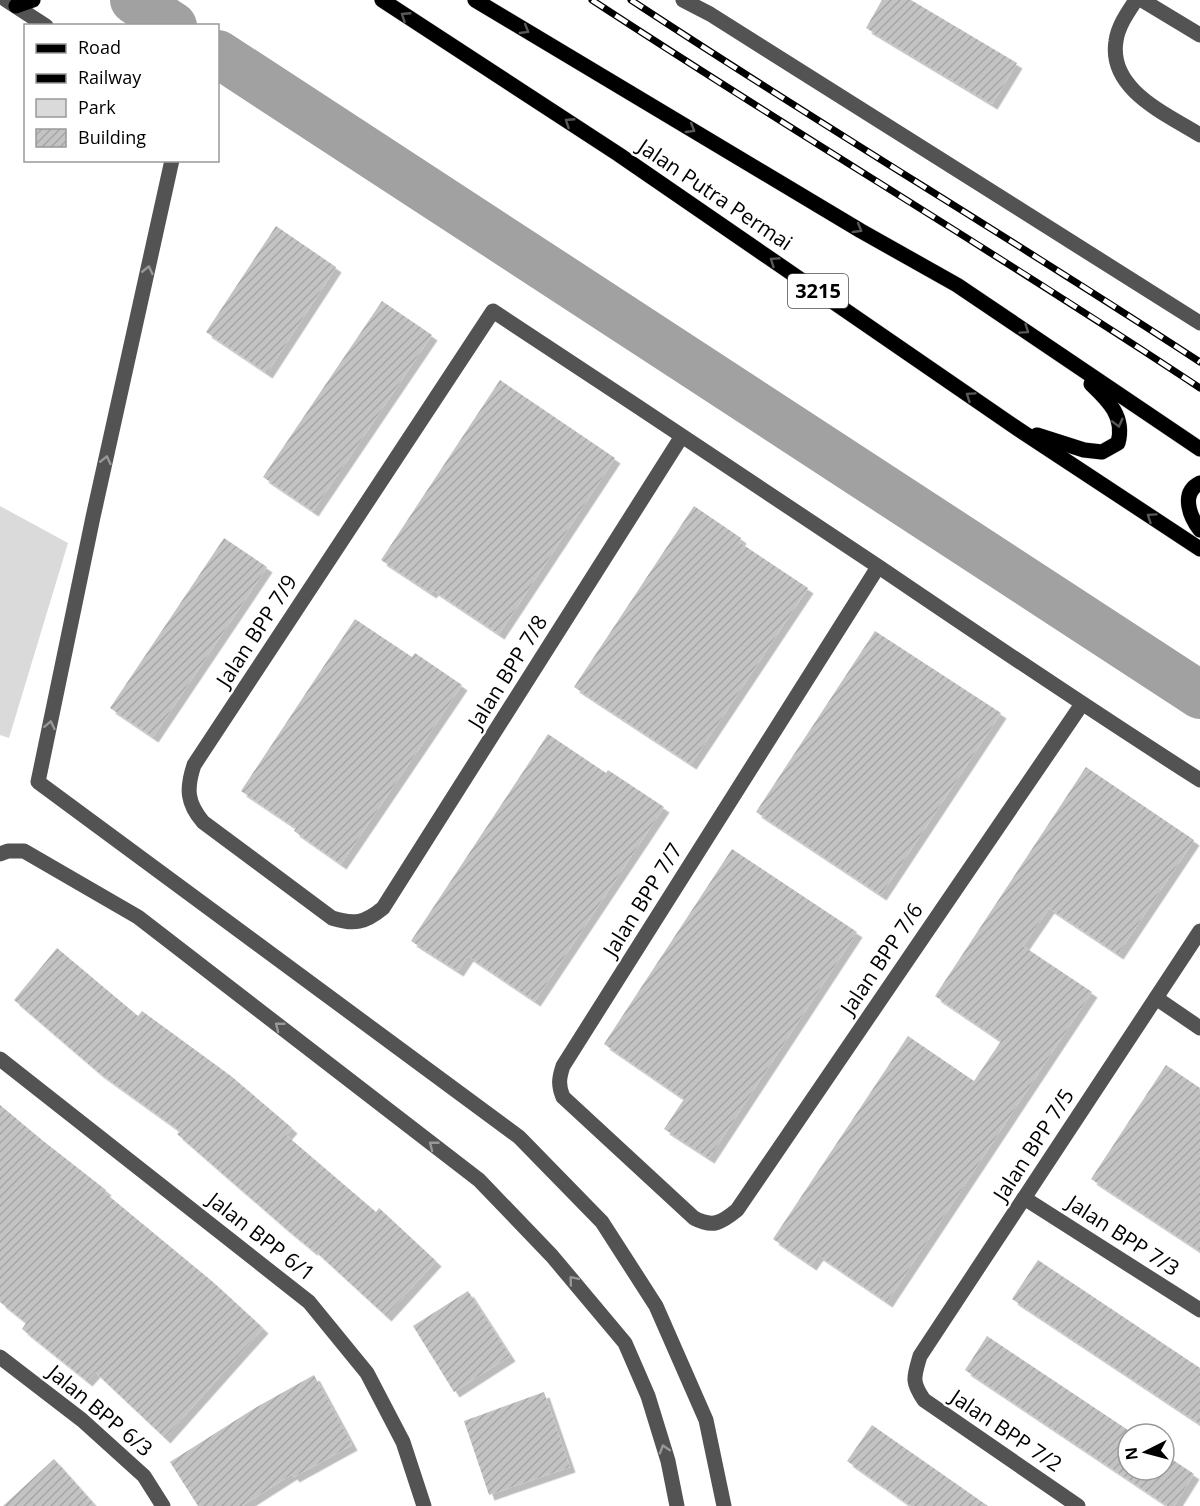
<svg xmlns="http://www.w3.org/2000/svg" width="1200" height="1506" font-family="'Open Sans',sans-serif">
<defs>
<pattern id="building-hatch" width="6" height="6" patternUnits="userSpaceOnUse" patternTransform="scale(1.5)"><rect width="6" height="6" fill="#c3c3c3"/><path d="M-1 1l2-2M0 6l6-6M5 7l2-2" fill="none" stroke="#a6a6a6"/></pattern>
<filter id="shadow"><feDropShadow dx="5.5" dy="5.5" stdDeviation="0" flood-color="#0004"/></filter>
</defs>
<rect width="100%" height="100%" fill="#fff"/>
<path fill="#dadada" d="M0,506L68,543L9,738L0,735Z"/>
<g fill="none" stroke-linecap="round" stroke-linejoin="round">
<g stroke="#a1a1a1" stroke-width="48">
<path d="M134,0L173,26"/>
<path d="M218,54L1200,695"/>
</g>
</g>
<g fill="url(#building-hatch)" filter="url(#shadow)">
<path d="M882,0H911L1017,63L992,104L866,28Z"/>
<path d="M276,226L336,267L267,373L206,332Z"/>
<path d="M382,301L432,335L313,511L263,477Z"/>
<path d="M500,380L615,458L499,634L433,590L431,593L381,560Z"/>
<path d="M694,506L741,538L739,542L808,588L691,764L574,687Z"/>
<path d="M224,538L267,567L153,737L110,708Z"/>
<path d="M355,619L412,657L415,653L462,685L341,864L294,831L296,828L241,791Z"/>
<path d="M875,631L1001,713L881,895L756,812Z"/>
<path d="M548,734L606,773L608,770L664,807L535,1001L468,956L458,971L411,941Z"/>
<path d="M1086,767L1194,840L1118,954L1049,908L1023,946L1092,992L887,1302L818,1255L811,1265L773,1239L908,1036L974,1081L1001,1041L935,996Z"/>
<path d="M732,849L857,932L709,1158L664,1129L684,1099L604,1044Z"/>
<path d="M57,948L138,1016L142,1011L231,1076L292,1128L286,1135L376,1212L379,1208L436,1261L386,1316L313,1249L312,1250L284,1227L177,1134L180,1131L98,1072L14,1000Z"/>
<path d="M1166,1065L1200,1088V1251L1091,1179Z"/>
<path d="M0,1105L42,1140L106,1190L104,1192L213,1282L263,1328L165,1438L95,1372L87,1381L22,1329L26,1323L0,1302Z"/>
<path d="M1038,1260L1200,1368V1424L1012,1299Z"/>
<path d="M468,1291L510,1356L454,1392L413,1326Z"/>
<path d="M987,1336L1134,1434H1128V1470H1164V1454L1194,1474L1174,1506H1168L965,1370Z"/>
<path d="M314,1375L352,1445L294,1477L292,1474L242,1506H198L170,1462L255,1408Z"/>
<path d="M544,1392L570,1467L489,1495L464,1421Z"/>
<path d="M872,1425L988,1506H911L847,1461Z"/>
<path d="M54,1459L96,1506H3Z"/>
</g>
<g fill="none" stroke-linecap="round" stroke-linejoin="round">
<g stroke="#dbdbdb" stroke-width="16">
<g id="major">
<path d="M382,0L618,154L1018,429L1200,549"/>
<path d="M475,0L861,231L957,285L1200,449"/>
<path d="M16,6L33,0"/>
<path d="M1037,435L1084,450L1102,452L1118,443C1125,417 1109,401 1091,384"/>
<path d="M1200,483C1180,493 1190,517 1200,530"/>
</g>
</g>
<g stroke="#535353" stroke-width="15">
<path d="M6,0L46,26"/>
<path d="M683,0L710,14L1200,323"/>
<path d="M1136,0C1128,12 1118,26 1116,41C1108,90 1167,114 1200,135"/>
<path d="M1142,0L1200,35"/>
<path d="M172,160L93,517L38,782L519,1137L602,1222L656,1306L706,1420L724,1506"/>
<path d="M682,436L383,908C365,923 354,925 332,918L203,822C187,803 186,789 194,765L493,311C622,396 750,481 879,567C985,639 1092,711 1200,780"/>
<path d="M878,567L563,1066C559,1078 558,1085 563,1097L694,1218C713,1228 721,1223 737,1210L1082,704"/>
<path d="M0,854L8,851H24L138,917L479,1180L552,1256L625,1343L648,1396L668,1461L677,1506"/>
<path d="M1156,998L1200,1028"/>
<path d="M0,1059L309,1302L367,1373L403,1442L424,1506"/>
<path d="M1024,1198L1200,1310"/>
<path d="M0,1357L82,1420L144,1476L163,1506"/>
<path d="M1078,1506L924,1400C911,1381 914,1377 920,1356L1200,931"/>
</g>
<use href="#major" stroke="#000" stroke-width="15"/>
<g stroke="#000" stroke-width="7">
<g id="rail">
<path d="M592,0C793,132 1000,255 1200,388"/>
<path d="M631,0C819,124 1012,239 1200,362"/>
</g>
</g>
<use href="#rail" stroke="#fff" stroke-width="4.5" stroke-dasharray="14" stroke-linecap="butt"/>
</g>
<defs><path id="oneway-chevron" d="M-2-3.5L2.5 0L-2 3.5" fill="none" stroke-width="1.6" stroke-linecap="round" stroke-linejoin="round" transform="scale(1.5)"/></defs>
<g stroke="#595959">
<use href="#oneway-chevron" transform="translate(405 16) rotate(-147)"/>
<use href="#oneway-chevron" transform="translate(525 30) rotate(31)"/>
<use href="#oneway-chevron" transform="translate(569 122) rotate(-147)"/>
<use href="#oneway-chevron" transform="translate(691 129) rotate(31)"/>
<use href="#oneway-chevron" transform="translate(858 229) rotate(30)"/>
<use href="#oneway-chevron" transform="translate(774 261) rotate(-146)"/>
<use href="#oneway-chevron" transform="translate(1025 330) rotate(34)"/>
<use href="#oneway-chevron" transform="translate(970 396) rotate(-146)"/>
<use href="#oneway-chevron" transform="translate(1118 423) rotate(76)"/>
<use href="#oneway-chevron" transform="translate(1151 517) rotate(-146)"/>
</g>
<g stroke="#989898">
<use href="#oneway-chevron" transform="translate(148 270) rotate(-77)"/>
<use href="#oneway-chevron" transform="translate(106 460) rotate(-77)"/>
<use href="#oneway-chevron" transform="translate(50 725) rotate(-78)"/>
<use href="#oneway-chevron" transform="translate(279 1026) rotate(-142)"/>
<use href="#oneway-chevron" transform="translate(433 1145) rotate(-142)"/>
<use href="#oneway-chevron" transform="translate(573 1280) rotate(-130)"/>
<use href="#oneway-chevron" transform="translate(664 1449) rotate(-107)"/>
</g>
<g text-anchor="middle" stroke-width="5" stroke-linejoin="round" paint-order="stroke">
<rect fill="#fff" stroke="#4c4c4c" stroke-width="1.5" x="788" y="274" width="60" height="34" rx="4.5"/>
<g font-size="20" font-weight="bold" fill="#000">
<text x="818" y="298">3215</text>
</g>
<g font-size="21" fill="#000" stroke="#fff">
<text transform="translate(715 195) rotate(34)" y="7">Jalan Putra Permai</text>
<text transform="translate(257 631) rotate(-57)" y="7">Jalan BPP 7/9</text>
<text transform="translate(508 672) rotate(-58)" y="7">Jalan BPP 7/8</text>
<text transform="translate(643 900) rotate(-58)" y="7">Jalan BPP 7/7</text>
<text transform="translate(882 959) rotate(-56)" y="7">Jalan BPP 7/6</text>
<text transform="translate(1034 1145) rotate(-57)" y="7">Jalan BPP 7/5</text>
<text transform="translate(1123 1236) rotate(33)" y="7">Jalan BPP 7/3</text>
<text transform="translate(261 1237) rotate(38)" y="7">Jalan BPP 6/1</text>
<text transform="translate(100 1411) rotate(40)" y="7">Jalan BPP 6/3</text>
<text transform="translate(1006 1431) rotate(34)" y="7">Jalan BPP 7/2</text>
</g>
</g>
<rect x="24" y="24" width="195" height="138" fill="#ffffff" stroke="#999999" stroke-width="1.5"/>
<rect x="36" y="44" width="30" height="9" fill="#000000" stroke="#999999" stroke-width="1.5"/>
<text x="78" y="54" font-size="18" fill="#000000">Road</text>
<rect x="36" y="74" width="30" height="9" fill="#000000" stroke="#999999" stroke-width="1.5"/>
<text x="78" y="84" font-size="18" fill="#000000">Railway</text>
<rect x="36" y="99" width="30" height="18" fill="#dadada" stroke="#999999" stroke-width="1.5"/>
<text x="78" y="114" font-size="18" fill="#000000">Park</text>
<rect x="36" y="129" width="30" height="18" fill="url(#building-hatch)" stroke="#999999" stroke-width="1.5"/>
<text x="78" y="144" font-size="18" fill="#000000">Building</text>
<g transform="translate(1146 1452) rotate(264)"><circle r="28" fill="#ffffff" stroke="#999999" stroke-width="1.5"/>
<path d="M0-4.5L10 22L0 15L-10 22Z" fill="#000000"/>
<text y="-9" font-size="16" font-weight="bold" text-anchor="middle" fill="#000000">N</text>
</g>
</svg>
